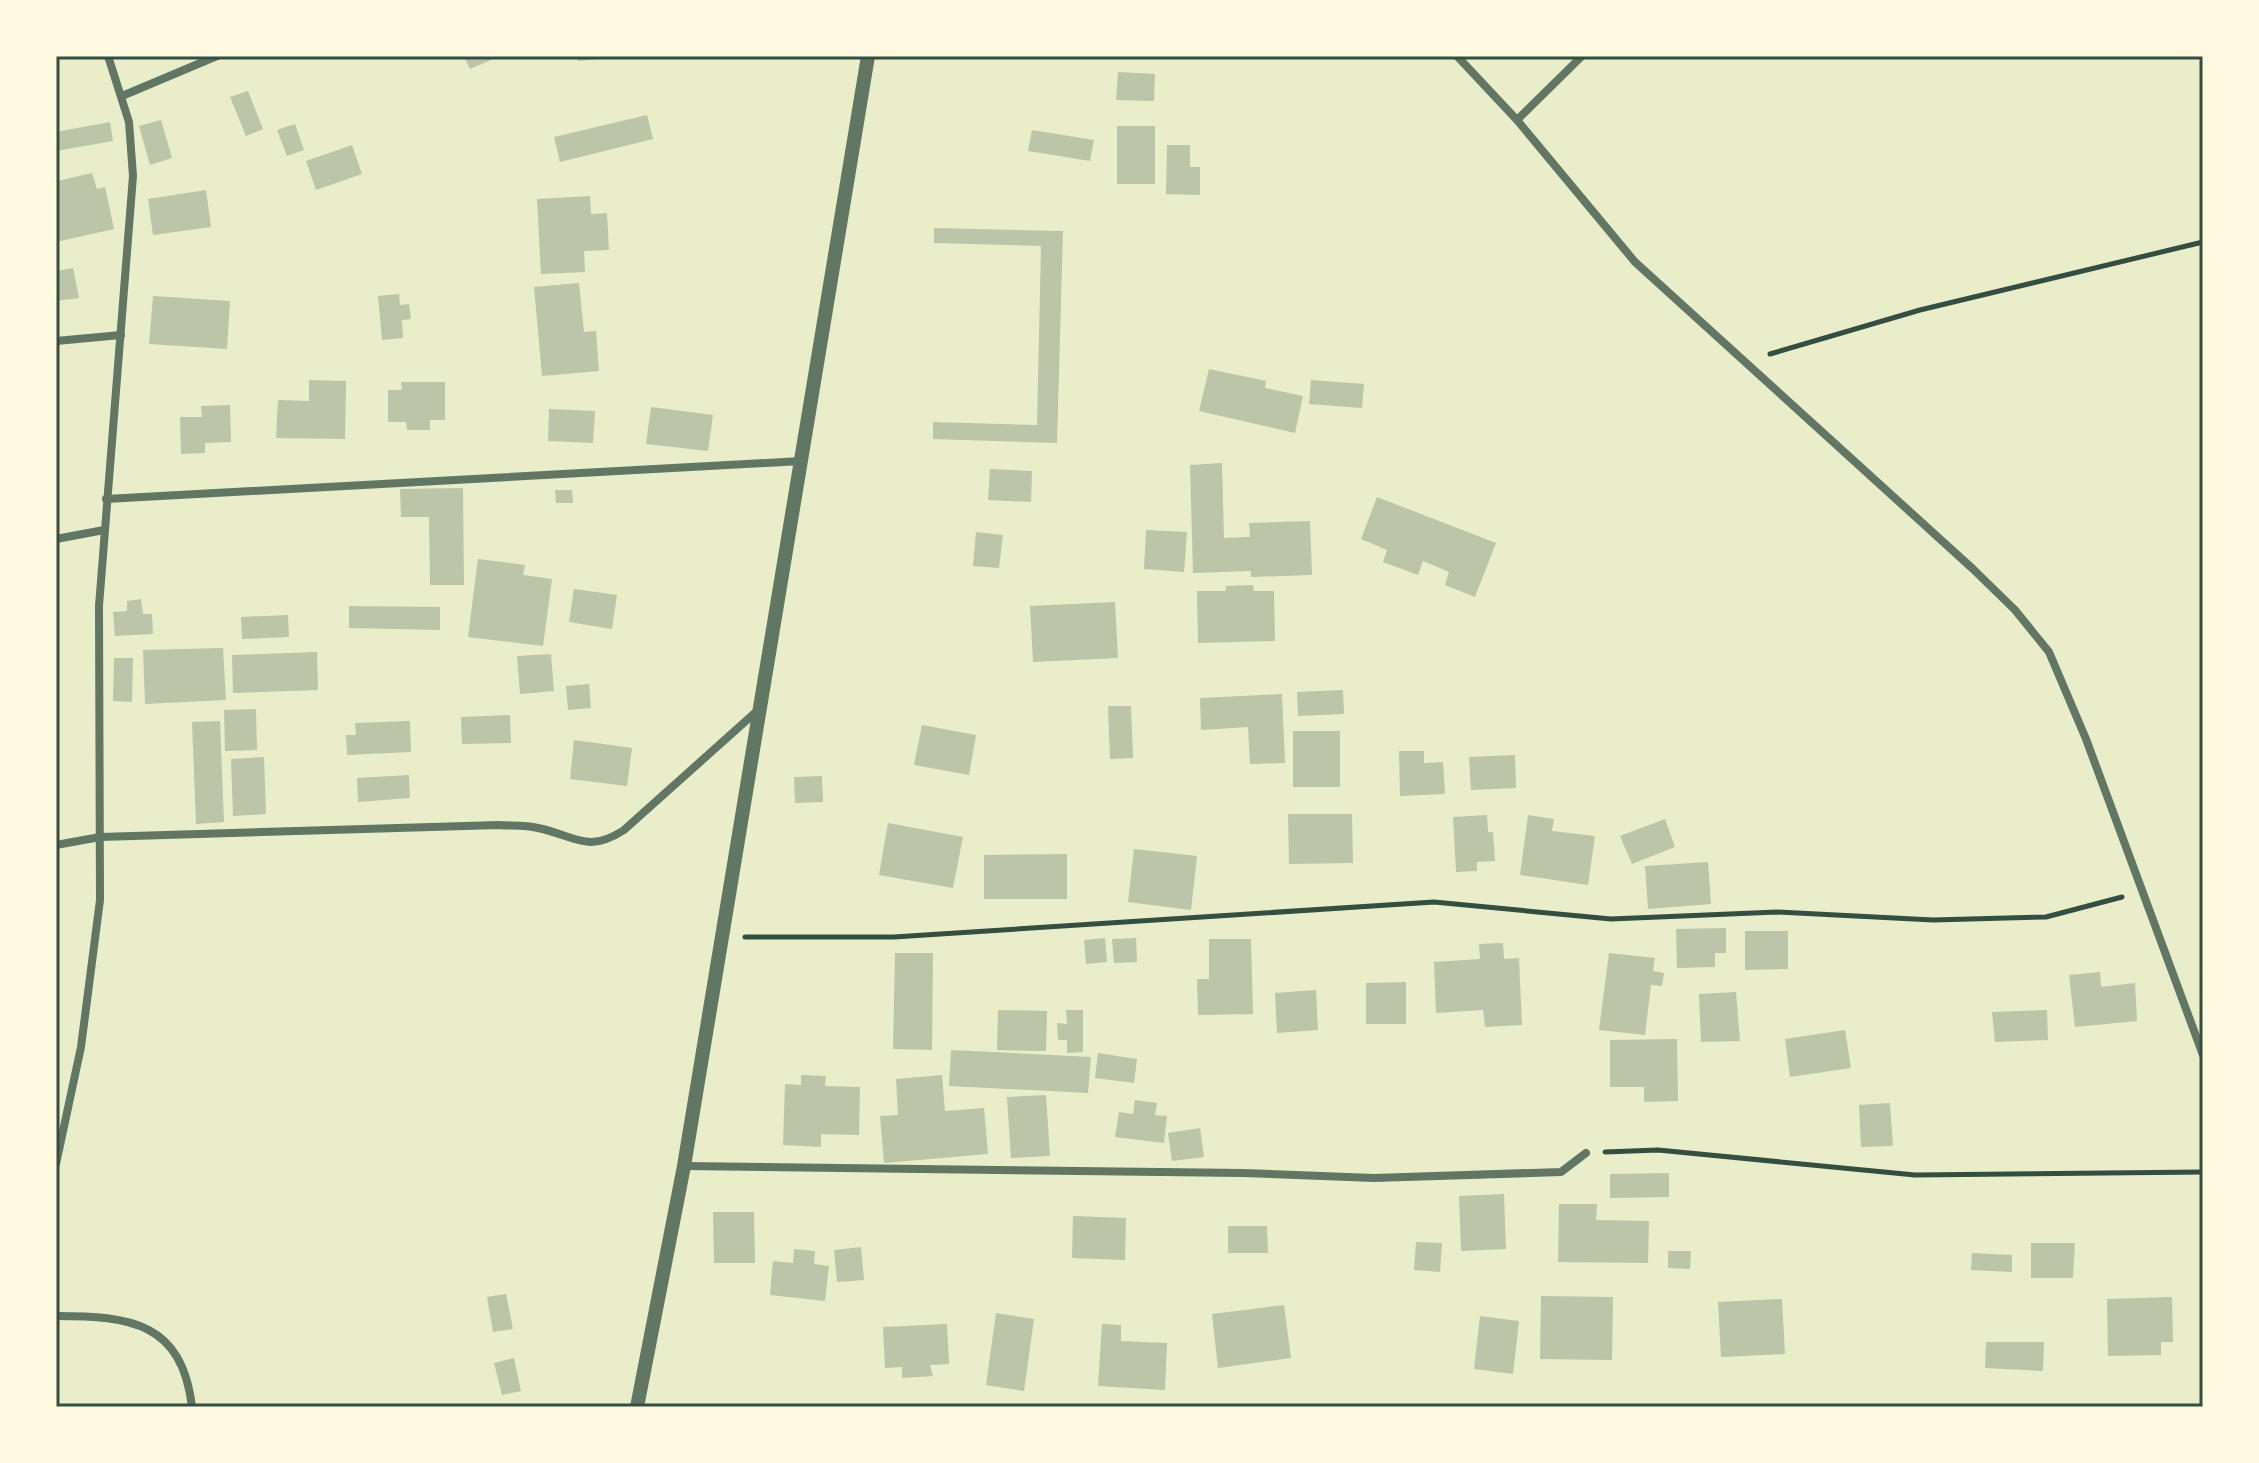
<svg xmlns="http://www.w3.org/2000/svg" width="2259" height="1463" font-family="Georgia,serif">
<rect width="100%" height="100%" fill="#e9edc9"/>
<g fill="#bcc5a7">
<path d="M464,56H500L470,69Z"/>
<path d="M577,56H598L599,59L578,61Z"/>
<path d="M1118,72L1155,74L1154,101L1116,100Z"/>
<path d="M248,91L263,129L246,136L230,97Z"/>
<path d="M647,115L653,139L560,162L554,137Z"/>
<path d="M161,120L172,158L150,165L139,126Z"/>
<path d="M110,122L113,141L56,151V132Z"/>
<path d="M295,124L304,150L287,156L277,130Z"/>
<rect x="1117" y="126" width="38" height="58"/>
<path d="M1032,130L1094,140L1090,161L1028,151Z"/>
<path d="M352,145L362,174L316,190L306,161Z"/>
<path d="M1167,145H1190V167H1200V195L1166,194Z"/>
<path d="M92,173L97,189L105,187L114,229L56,242L57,181Z"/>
<path d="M206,190L211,227L153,235L148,199Z"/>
<path d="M590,196L591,214L607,213L609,250L584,251L585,272L541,274L537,199Z"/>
<path d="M934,228L1063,231L1057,443L933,439V422L1037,425L1041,246L934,243Z"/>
<path d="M73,268L79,298L56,301V271Z"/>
<path d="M579,283L584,332L596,331L599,371L542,376L534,287Z"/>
<path d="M399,294L400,305L409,304L411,319L402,320L403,338L382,340L378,296Z"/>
<path d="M153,296L230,301L227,349L149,344Z"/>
<path d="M1209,369L1266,381L1265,388L1303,396L1295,433L1199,411Z"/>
<path d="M309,380L346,381L345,439L276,438L278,400L309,401Z"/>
<path d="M1311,380L1364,384L1362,408L1309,404Z"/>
<path d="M401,382H445V420H430V430H407L406,422H388V390H402Z"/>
<path d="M230,405L231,442L205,443V453L181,454L180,417H202L201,406Z"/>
<path d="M651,407L713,415L708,451L646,444Z"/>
<path d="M549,409L595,411L593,443L548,441Z"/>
<path d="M1222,463L1224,538L1250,537L1249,523L1310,521L1312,575L1251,577V571L1193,573L1190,465Z"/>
<path d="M990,469L1032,471L1031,502L988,500Z"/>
<path d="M463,488L464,585H430L429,517H401L400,489Z"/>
<path d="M555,490H572L573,503H556Z"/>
<path d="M1377,497L1496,543L1475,597L1445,585L1449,572L1423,561L1418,575L1383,562L1387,550L1361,539Z"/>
<path d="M1146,530L1187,532L1184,572L1144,569Z"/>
<path d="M976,532L1003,535L999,568L973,566Z"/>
<path d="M478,559L525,565L523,575L552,579L543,646L468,637Z"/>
<path d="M1253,585L1254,591H1274L1275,641L1198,643L1197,591H1226V586Z"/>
<path d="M574,589L617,595L612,629L569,622Z"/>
<path d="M141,599L143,614H152L153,634L115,636L113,612L127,611V601Z"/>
<path d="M1115,602L1118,658L1033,662L1030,606Z"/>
<path d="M349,606L440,607V630L349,628Z"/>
<path d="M288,615L289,637L242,639L241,617Z"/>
<path d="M223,648L226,700L145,704L143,650Z"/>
<path d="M317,652L318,690L233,693L232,655Z"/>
<path d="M551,654L554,691L520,694L517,656Z"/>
<path d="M114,658H133L132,702L113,701Z"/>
<path d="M589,684L591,708L568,710L566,686Z"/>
<path d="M1343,690L1344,714L1298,716L1297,692Z"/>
<path d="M1282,694L1285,763L1250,764L1248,727L1201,730L1200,698Z"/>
<path d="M1108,706H1131L1133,758L1110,759Z"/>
<path d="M256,709L257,750L225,751L224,710Z"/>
<path d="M510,715L511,743L462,744L461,717Z"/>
<path d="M220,721L224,822L196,824L192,722Z"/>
<path d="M410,721L411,752L347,755L346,735H356L355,723Z"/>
<path d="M922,725L976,735L969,775L914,765Z"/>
<rect x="1293" y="731" width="47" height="56"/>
<path d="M574,740L632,748L627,786L570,779Z"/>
<path d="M1399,751H1424V763L1443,762L1445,794L1400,796Z"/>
<path d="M1515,755L1516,788L1471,790L1469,757Z"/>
<path d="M264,757L266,814L233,816L231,759Z"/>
<path d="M409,775L410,798L358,802L357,778Z"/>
<path d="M822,776L823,802L795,803L794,777Z"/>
<path d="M1288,814H1352L1353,863L1289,864Z"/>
<path d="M1487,815L1488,832H1493L1495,861L1477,862V871L1456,872L1453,817Z"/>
<path d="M1528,815L1554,819L1552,831L1595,836L1588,885L1520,875Z"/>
<path d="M1665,819L1675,847L1632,864L1620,836Z"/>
<path d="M888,823L963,837L953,888L879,875Z"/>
<path d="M1134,849L1197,856L1191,910L1128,902Z"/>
<path d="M1067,854V899H984V855Z"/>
<path d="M1708,862L1711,904L1648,909L1645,866Z"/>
<path d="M1726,928V953H1715V967L1677,968L1676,929Z"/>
<path d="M1745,931H1788V969L1745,970Z"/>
<path d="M1105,938L1107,962L1086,964L1084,940Z"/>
<path d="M1136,938L1137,962L1114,963L1112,939Z"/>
<path d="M1209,939H1251L1253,1014L1198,1015L1197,979H1209Z"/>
<path d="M1503,943L1504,959L1519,958L1522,1025L1485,1027L1483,1010L1436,1013L1434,962L1480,959L1479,944Z"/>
<path d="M895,953H933L932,1050L893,1049Z"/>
<path d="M1609,953L1655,958L1653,971L1664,973L1662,986L1651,985L1645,1035L1599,1030Z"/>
<path d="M2100,972L2101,987L2135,983L2137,1021L2075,1027L2069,975Z"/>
<path d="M1406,982V1024H1366V983Z"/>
<path d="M1316,990L1318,1030L1277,1033L1275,993Z"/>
<path d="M1736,992L1740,1041L1701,1042L1699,994Z"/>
<path d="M998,1010L1047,1011L1046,1051L997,1050Z"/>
<path d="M1066,1010H1083V1052L1067,1053V1040H1058L1057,1023L1067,1024Z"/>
<path d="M2047,1010L2048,1040L1995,1042L1992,1012Z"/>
<path d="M1845,1030L1851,1068L1790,1077L1785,1039Z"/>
<path d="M1677,1039L1678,1101L1644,1102V1087H1610V1040Z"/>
<path d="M951,1050L1091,1057L1088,1093L949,1086Z"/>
<path d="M1098,1053L1137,1059L1134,1083L1095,1078Z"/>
<path d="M801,1075L826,1076L825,1086L860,1087L859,1135L821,1134V1147L783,1145L785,1084L801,1085Z"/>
<path d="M942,1075L945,1111L984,1108L988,1154L884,1163L880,1116L898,1115L896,1079Z"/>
<path d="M1046,1095L1050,1156L1011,1158L1007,1097Z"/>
<path d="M1135,1100L1157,1103L1155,1115L1167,1116L1164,1143L1115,1137L1119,1112L1133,1114Z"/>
<path d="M1890,1103L1893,1146L1861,1147L1859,1105Z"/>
<path d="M1200,1128L1204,1157L1172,1161L1168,1133Z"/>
<path d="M1669,1173V1197L1610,1198V1174Z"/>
<path d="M1504,1194L1506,1249L1461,1251L1459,1196Z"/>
<path d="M1559,1204H1597L1596,1220L1649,1221L1648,1263L1558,1262Z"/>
<path d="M713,1212H754L755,1263H714Z"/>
<path d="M1073,1216L1126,1218L1125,1260L1072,1258Z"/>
<path d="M1228,1226H1267L1268,1253H1228Z"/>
<path d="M1416,1242L1442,1243L1440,1272L1414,1270Z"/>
<path d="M2031,1243H2075L2073,1278H2031Z"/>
<path d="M861,1247L864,1280L837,1282L834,1250Z"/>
<path d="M794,1249L815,1251L814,1264L829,1266L825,1301L770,1295L773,1261L793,1263Z"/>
<path d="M1668,1251H1691L1690,1269L1668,1268Z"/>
<path d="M1972,1253L2012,1255V1272L1971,1270Z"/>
<path d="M506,1294L513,1329L493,1332L487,1297Z"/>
<path d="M1541,1296L1613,1297L1612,1360L1540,1359Z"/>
<path d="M2172,1297L2173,1342H2161V1355L2108,1356L2107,1299Z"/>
<path d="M1782,1299L1785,1354L1721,1357L1718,1302Z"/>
<path d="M1284,1305L1291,1358L1218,1368L1212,1314Z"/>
<path d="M996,1313L1034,1319L1024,1391L986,1385Z"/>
<path d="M1480,1316L1519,1321L1513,1374L1474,1369Z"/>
<path d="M947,1324L949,1364L930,1365L933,1376L902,1378V1367L885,1368L883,1327Z"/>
<path d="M1102,1324L1121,1325V1341L1167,1343L1165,1390L1098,1386Z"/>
<path d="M1986,1342H2044L2043,1371L1985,1368Z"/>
<path d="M514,1358L521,1391L502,1395L494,1363Z"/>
</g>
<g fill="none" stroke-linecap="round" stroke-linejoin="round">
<g stroke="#344e41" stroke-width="5">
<path d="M1770,354L1920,310L2203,242"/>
<path d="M745,937H894L1434,902L1611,919L1777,912L1933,920L2046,917L2122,897"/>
<path d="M1605,1152L1658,1150L1915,1175L2203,1172"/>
</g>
<g stroke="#617663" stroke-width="8">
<path d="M1457,56L1517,120L1635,262L1973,569L2015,610L2049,652L2086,739L2203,1055"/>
<path d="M122,96L217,56"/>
<path d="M1517,120L1582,56"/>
<path d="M56,341L121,335"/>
<path d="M106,499L801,461"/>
<path d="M56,539L104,530"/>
<path d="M56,845L100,837L499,825C511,826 525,825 538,828C576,836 587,854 624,830L757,711"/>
<path d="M56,1164L81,1047L100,900L99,606L133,176L129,122L108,56"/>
<path d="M684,1166L1243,1173L1374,1178L1561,1172L1586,1153"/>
<path d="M56,1316C130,1316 182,1322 192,1407"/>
</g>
<path stroke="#617663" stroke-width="14" d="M637,1407L684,1166L868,56"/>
</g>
<rect width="2259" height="1463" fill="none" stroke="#fefae0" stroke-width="116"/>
<rect x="58" y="58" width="2143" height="1347" fill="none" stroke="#344e41" stroke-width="3"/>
</svg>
